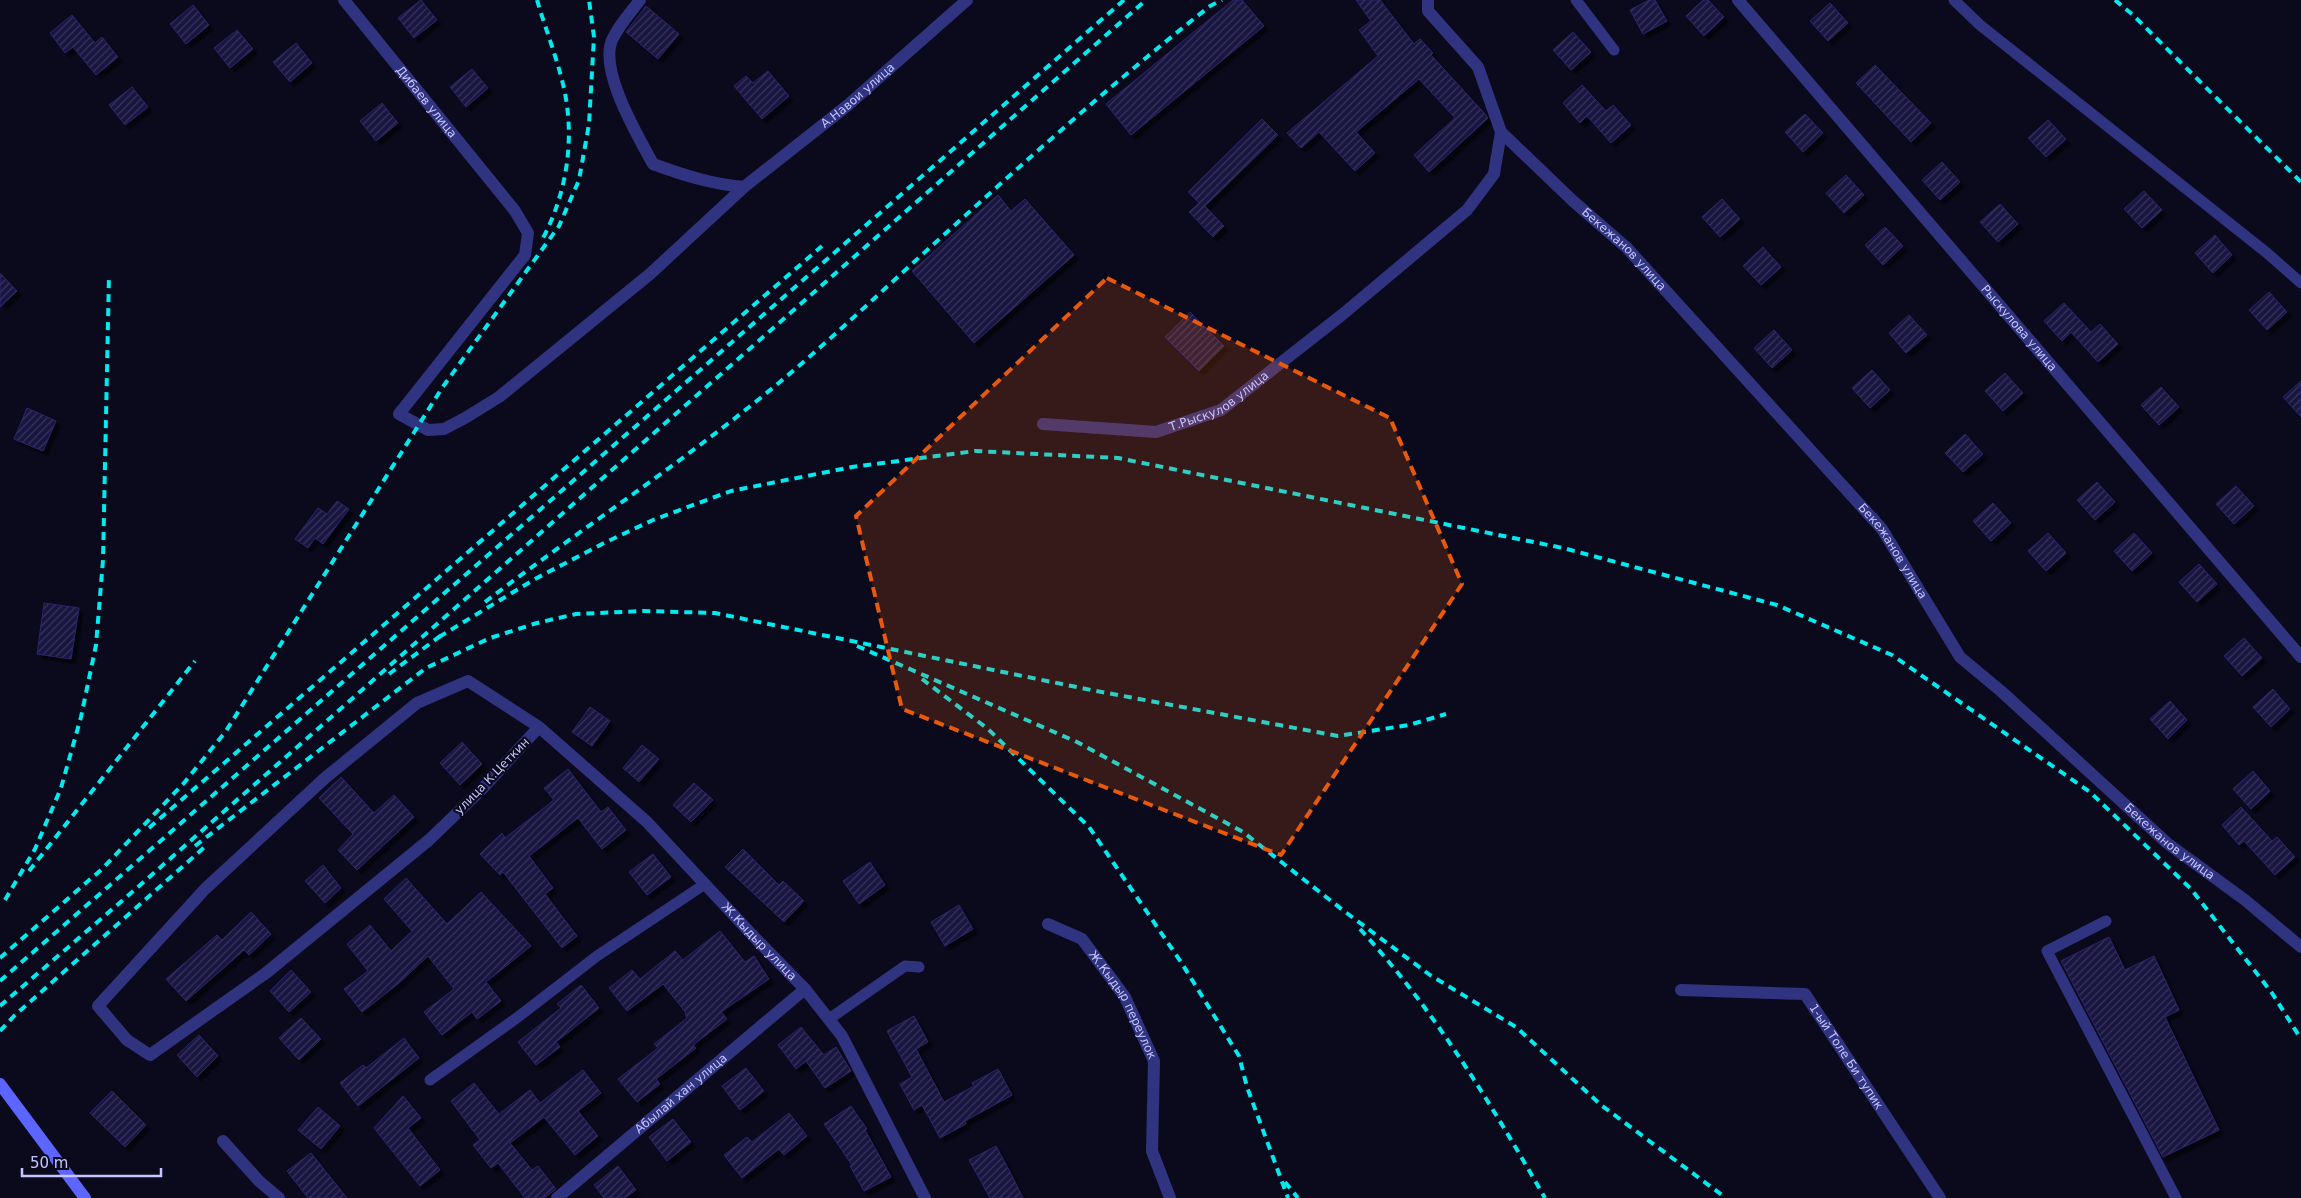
<svg xmlns="http://www.w3.org/2000/svg" width="2301" height="1198" font-family="'DejaVu Sans',sans-serif">
<defs>
<pattern id="building-hatch" width="6" height="6" patternUnits="userSpaceOnUse" patternTransform="scale(1.25)"><rect width="6" height="6" fill="#19143f"/><path d="M-1 1l2-2M0 6l6-6M5 7l2-2" fill="none" stroke="#39355c"/></pattern>
<filter id="shadow"><feDropShadow dx="4.5" dy="4.5" stdDeviation="1" flood-color="#0009"/></filter>
</defs>
<rect width="100%" height="100%" fill="#0b0a1d"/>
<g fill="url(#building-hatch)" stroke="#2d246d" filter="url(#shadow)">
<path d="M421,0L437,20L414,38L398,18Z"/>
<path d="M1233,0H1242L1264,26L1131,135L1106,104Z"/>
<path d="M1356,0H1380L1414,44L1420,39L1433,53L1431,55L1486,115L1488,118L1429,172L1414,155L1455,118L1419,79L1356,132L1375,153L1355,171L1319,132L1301,148L1287,133L1378,56L1359,30L1371,21Z"/>
<path d="M1649,0H1655L1667,21L1643,34L1630,10Z"/>
<path d="M1703,0H1708L1724,17L1704,36L1686,16Z"/>
<path d="M1830,3L1848,23L1828,41L1810,21Z"/>
<path d="M193,5L209,25L186,44L170,24Z"/>
<path d="M646,6L679,34L658,59L626,32Z"/>
<path d="M72,15L95,43L102,37L118,57L96,75L73,47L65,53L50,33Z"/>
<path d="M237,30L253,49L230,68L214,48Z"/>
<path d="M1573,32L1591,52L1571,70L1553,50Z"/>
<path d="M296,43L312,63L290,82L273,62Z"/>
<path d="M1875,65L1931,123L1911,142L1856,83Z"/>
<path d="M472,69L488,88L466,107L450,87Z"/>
<path d="M768,71L789,96L762,119L734,86L746,76L753,83Z"/>
<path d="M1582,85L1606,111L1613,105L1631,125L1611,143L1587,116L1580,123L1563,103Z"/>
<path d="M132,87L148,107L125,125L109,105Z"/>
<path d="M382,103L398,123L376,141L360,121Z"/>
<path d="M1805,114L1823,133L1803,152L1785,132Z"/>
<path d="M1262,119L1278,135L1205,206L1224,226L1213,237L1189,212L1199,203L1188,192Z"/>
<path d="M2048,120L2066,139L2046,157L2028,138Z"/>
<path d="M1942,162L1960,182L1940,200L1922,180Z"/>
<path d="M1846,175L1864,195L1844,213L1826,193Z"/>
<path d="M2144,191L2162,210L2142,228L2124,209Z"/>
<path d="M998,195L1011,211L1025,199L1074,255L974,343L912,271Z"/>
<path d="M1722,199L1740,219L1720,237L1702,217Z"/>
<path d="M2000,204L2018,224L1998,242L1980,222Z"/>
<path d="M1885,227L1903,246L1883,265L1865,245Z"/>
<path d="M2215,235L2232,255L2213,273L2195,253Z"/>
<path d="M1763,247L1781,267L1761,285L1743,266Z"/>
<path d="M0,273L17,291L0,307Z"/>
<path d="M2269,292L2287,312L2267,330L2249,310Z"/>
<path d="M2064,303L2091,332L2100,324L2118,344L2098,362L2071,332L2062,341L2044,321Z"/>
<path d="M1190,312L1224,346L1199,371L1165,337Z"/>
<path d="M1909,315L1927,335L1906,353L1889,333Z"/>
<path d="M1774,330L1792,350L1772,368L1754,348Z"/>
<path d="M1872,370L1890,390L1870,408L1852,388Z"/>
<path d="M2005,373L2023,393L2003,411L1985,391Z"/>
<path d="M2301,381V417L2283,397Z"/>
<path d="M2161,387L2179,407L2159,425L2141,405Z"/>
<path d="M27,408L56,421L43,451L14,439Z"/>
<path d="M1965,434L1983,454L1963,472L1945,453Z"/>
<path d="M2097,482L2115,502L2095,520L2077,500Z"/>
<path d="M2236,486L2254,506L2234,524L2216,504Z"/>
<path d="M337,501L349,509L323,544L315,538L308,548L295,539L318,508L327,514Z"/>
<path d="M1993,503L2011,523L1991,541L1973,521Z"/>
<path d="M2048,533L2066,553L2046,571L2028,551Z"/>
<path d="M2134,533L2152,553L2132,571L2114,551Z"/>
<path d="M2199,564L2217,584L2197,602L2179,582Z"/>
<path d="M44,603L79,608L71,659L37,654Z"/>
<path d="M2244,638L2262,658L2242,676L2224,656Z"/>
<path d="M2273,689L2290,709L2271,727L2253,707Z"/>
<path d="M2170,701L2187,720L2168,739L2150,719Z"/>
<path d="M590,707L610,721L592,746L572,732Z"/>
<path d="M462,742L482,764L460,785L440,763Z"/>
<path d="M642,745L659,759L639,782L623,768Z"/>
<path d="M568,769L601,812L608,807L626,830L602,849L578,818L529,856L553,888L545,894L577,936L562,948L503,872L500,875L480,854L502,833L505,838L554,800L544,788Z"/>
<path d="M2253,771L2270,791L2251,809L2233,789Z"/>
<path d="M341,777L374,813L394,795L414,817L357,870L338,850L353,834L319,798Z"/>
<path d="M694,783L713,800L691,822L673,805Z"/>
<path d="M2241,807L2272,841L2277,837L2295,857L2275,875L2244,841L2239,845L2222,825Z"/>
<path d="M743,849L779,885L783,881L804,901L784,922L725,867Z"/>
<path d="M653,854L671,877L647,895L629,872Z"/>
<path d="M870,862L885,885L859,904L843,881Z"/>
<path d="M323,865L341,888L325,903L305,881Z"/>
<path d="M406,878L447,924L481,892L531,946L486,982L501,1001L477,1019L472,1012L442,1035L424,1012L454,989L428,956L399,983L362,1012L344,989L368,971L347,944L370,925L391,951L412,931L384,899Z"/>
<path d="M959,905L973,929L945,946L931,922Z"/>
<path d="M251,912L271,934L249,955L244,950L186,1001L166,979L217,935L222,940Z"/>
<path d="M720,931L745,962L754,956L769,979L721,1012L727,1019L693,1045L696,1048L656,1079L660,1084L637,1102L618,1079L658,1048L654,1044L687,1018L685,1014L686,1013L663,984L627,1011L609,988L632,970L640,979L675,951L683,960Z"/>
<path d="M2109,937L2125,970L2154,956L2179,1010L2165,1017L2219,1130L2163,1157L2061,961Z"/>
<path d="M291,970L311,992L289,1012L270,991Z"/>
<path d="M581,985L599,1008L556,1042L560,1047L536,1065L518,1042L561,1008L557,1004Z"/>
<path d="M914,1016L928,1042L916,1049L944,1102L974,1086L972,1083L998,1069L1012,1095L965,1121L966,1124L940,1138L922,1105L914,1110L900,1084L912,1077L887,1031Z"/>
<path d="M301,1018L321,1039L299,1060L279,1038Z"/>
<path d="M801,1027L824,1055L836,1047L851,1071L825,1088L806,1061L796,1069L778,1045Z"/>
<path d="M199,1035L218,1056L197,1077L177,1055Z"/>
<path d="M404,1038L419,1058L358,1106L340,1083L363,1065L366,1068Z"/>
<path d="M746,1068L764,1091L740,1110L722,1086Z"/>
<path d="M583,1070L601,1093L578,1111L598,1136L575,1155L544,1117L510,1143L532,1170L538,1166L556,1189L544,1198H525L498,1163L491,1168L473,1145L480,1140L451,1101L474,1083L499,1114L530,1090L540,1103Z"/>
<path d="M112,1091L146,1125L125,1147L90,1113Z"/>
<path d="M403,1096L421,1118L408,1128L440,1170L420,1186L374,1128Z"/>
<path d="M851,1106L867,1129L865,1130L891,1177L864,1191L850,1166L852,1165L824,1124Z"/>
<path d="M318,1107L340,1126L321,1149L298,1130Z"/>
<path d="M789,1113L807,1136L784,1155L779,1149L742,1178L724,1155L747,1137L752,1142Z"/>
<path d="M673,1119L691,1142L667,1161L649,1137Z"/>
<path d="M996,1146L1010,1172L1023,1198H990L969,1160Z"/>
<path d="M311,1153L347,1198H308L287,1171Z"/>
<path d="M618,1166L636,1190L625,1198H604L594,1185Z"/>
</g>
<g fill="none" stroke-linecap="round" stroke-linejoin="round">
<g stroke="#303380" stroke-width="11">
<path d="M1576,0L1614,50"/>
<path d="M1954,0L1980,25L2267,253L2301,283"/>
<path d="M2106,921L2047,951L2176,1198"/>
<path d="M829,1019L905,966L919,967"/>
<path d="M430,1080L518,1017L597,956L705,884"/>
</g>
<g stroke="#303380" stroke-width="12">
<path id="s1" d="M344,0L515,211L528,233L525,255L399,414L428,430L444,429L465,418L499,397L650,274L744,187L848,105L967,0"/>
<path d="M640,0C631,12 620,24 613,38C597,68 638,136 653,164C683,175 711,184 744,187"/>
<path id="s2" d="M1738,0L2301,657"/>
<path id="s3" d="M1501,132L1573,201L1627,248L1882,529L1960,657L2002,692L2167,843L2245,900L2301,947"/>
<path id="s4" d="M1043,424L1156,432L1221,410L1343,314L1467,210L1494,174L1501,132L1478,67L1428,11V0"/>
<path id="s5" d="M539,727L482,789L429,840L266,973L150,1055L127,1040L98,1006L205,889L325,778L417,703L468,681L539,727L647,822L757,940L805,989L842,1036L925,1198"/>
<path id="s6" d="M1048,924L1082,939L1125,997L1154,1061L1152,1151L1170,1198"/>
<path id="s7" d="M1681,990L1805,994L1940,1198"/>
<path d="M223,1141L259,1181L279,1198"/>
<path id="s8" d="M557,1198L805,989"/>
</g>
<path stroke="#5c65ff" stroke-width="12" d="M0,1084L85,1198"/>
<g stroke="#00ebf0" stroke-width="4" stroke-dasharray="8 6" stroke-linecap="butt">
<path d="M537,0C546,31 561,68 566,99C574,147 565,197 542,240"/>
<path d="M2115,0L2133,15L2301,182"/>
<path d="M485,602C585,526 691,457 787,376C838,333 886,287 935,243C1025,161 1115,81 1210,6L1222,0"/>
<path d="M439,637L535,579L604,543L653,520L731,491L852,467L975,451L1118,458L1563,548L1777,605L1892,655L2090,792L2191,889L2272,993L2301,1039"/>
<path d="M857,646L1077,742L1243,832L1344,911L1430,975L1516,1027L1601,1105L1726,1198"/>
<path d="M389,674L443,634"/>
<path d="M922,679L988,729L1089,827L1181,962L1239,1056L1247,1087L1288,1198"/>
<path d="M149,828L822,246"/>
<path d="M195,846L426,668L490,638L537,623L576,614L644,611L715,613L1091,690L1338,736L1409,725L1446,714"/>
<path d="M29,871L195,661"/>
<path d="M5,900L35,849L61,788L81,717L96,645L103,560L109,275"/>
<path d="M1360,929C1434,1009 1491,1104 1545,1198"/>
<path d="M0,958L102,869L184,783L226,731L442,388L559,226L579,180L589,124L594,37L589,0"/>
<path d="M0,981L1124,0"/>
<path d="M0,1006L138,887L1146,0"/>
<path d="M0,1031L14,1016L208,844"/>
<path d="M1285,1182L1298,1198"/>
</g>
</g>
<path fill="#e8590c" fill-opacity="0.2" stroke="#e8590c" stroke-width="4" stroke-dasharray="10 6" stroke-linejoin="round" d="M1107,278L1390,418L1462,584L1281,855L902,709L856,516Z"/>
<g text-anchor="middle" stroke-width="4.5" stroke-linejoin="round" paint-order="stroke">
<g font-size="12" fill="#c7c5ff" stroke="#0b0a1d">
<text dy="4" stroke="none"><textPath href="#s1" startOffset="1104">А.Навои улица</textPath></text>
<text dy="4" stroke="none"><textPath href="#s1" startOffset="131">Дибаев улица</textPath></text>
<text dy="4" stroke="none"><textPath href="#s3" startOffset="170">Бекежанов улица</textPath></text>
<text dy="4" stroke="none"><textPath href="#s2" startOffset="432">Рыскулова улица</textPath></text>
<text dy="4" stroke="none"><textPath href="#s4" startOffset="184">Т.Рыскулов улица</textPath></text>
<text dy="4" stroke="none"><textPath href="#s3" startOffset="575">Бекежанов улица</textPath></text>
<text transform="translate(492 776) rotate(-46)" y="4">улица К.Цеткин</text>
<text dy="4" stroke="none"><textPath href="#s3" startOffset="980">Бекежанов улица</textPath></text>
<text dy="4" stroke="none"><textPath href="#s5" startOffset="1471">Ж.Кыдыр улица</textPath></text>
<text dy="4" stroke="none"><textPath href="#s6" startOffset="115">Ж.Кыдыр переулок</textPath></text>
<text dy="4" stroke="none"><textPath href="#s7" startOffset="199">1-ый Толе Би тупик</textPath></text>
<text dy="4" stroke="none"><textPath href="#s8" startOffset="162">Абылай хан улица</textPath></text>
</g>
</g>
<path d="M22 1168v8h139v-8" fill="none" stroke="#c7c5ff" stroke-width="2.5"/>
<text x="30" y="1168" font-size="15" fill="#c7c5ff" stroke="#0b0a1d" stroke-width="4" paint-order="stroke">50 m</text>
</svg>
